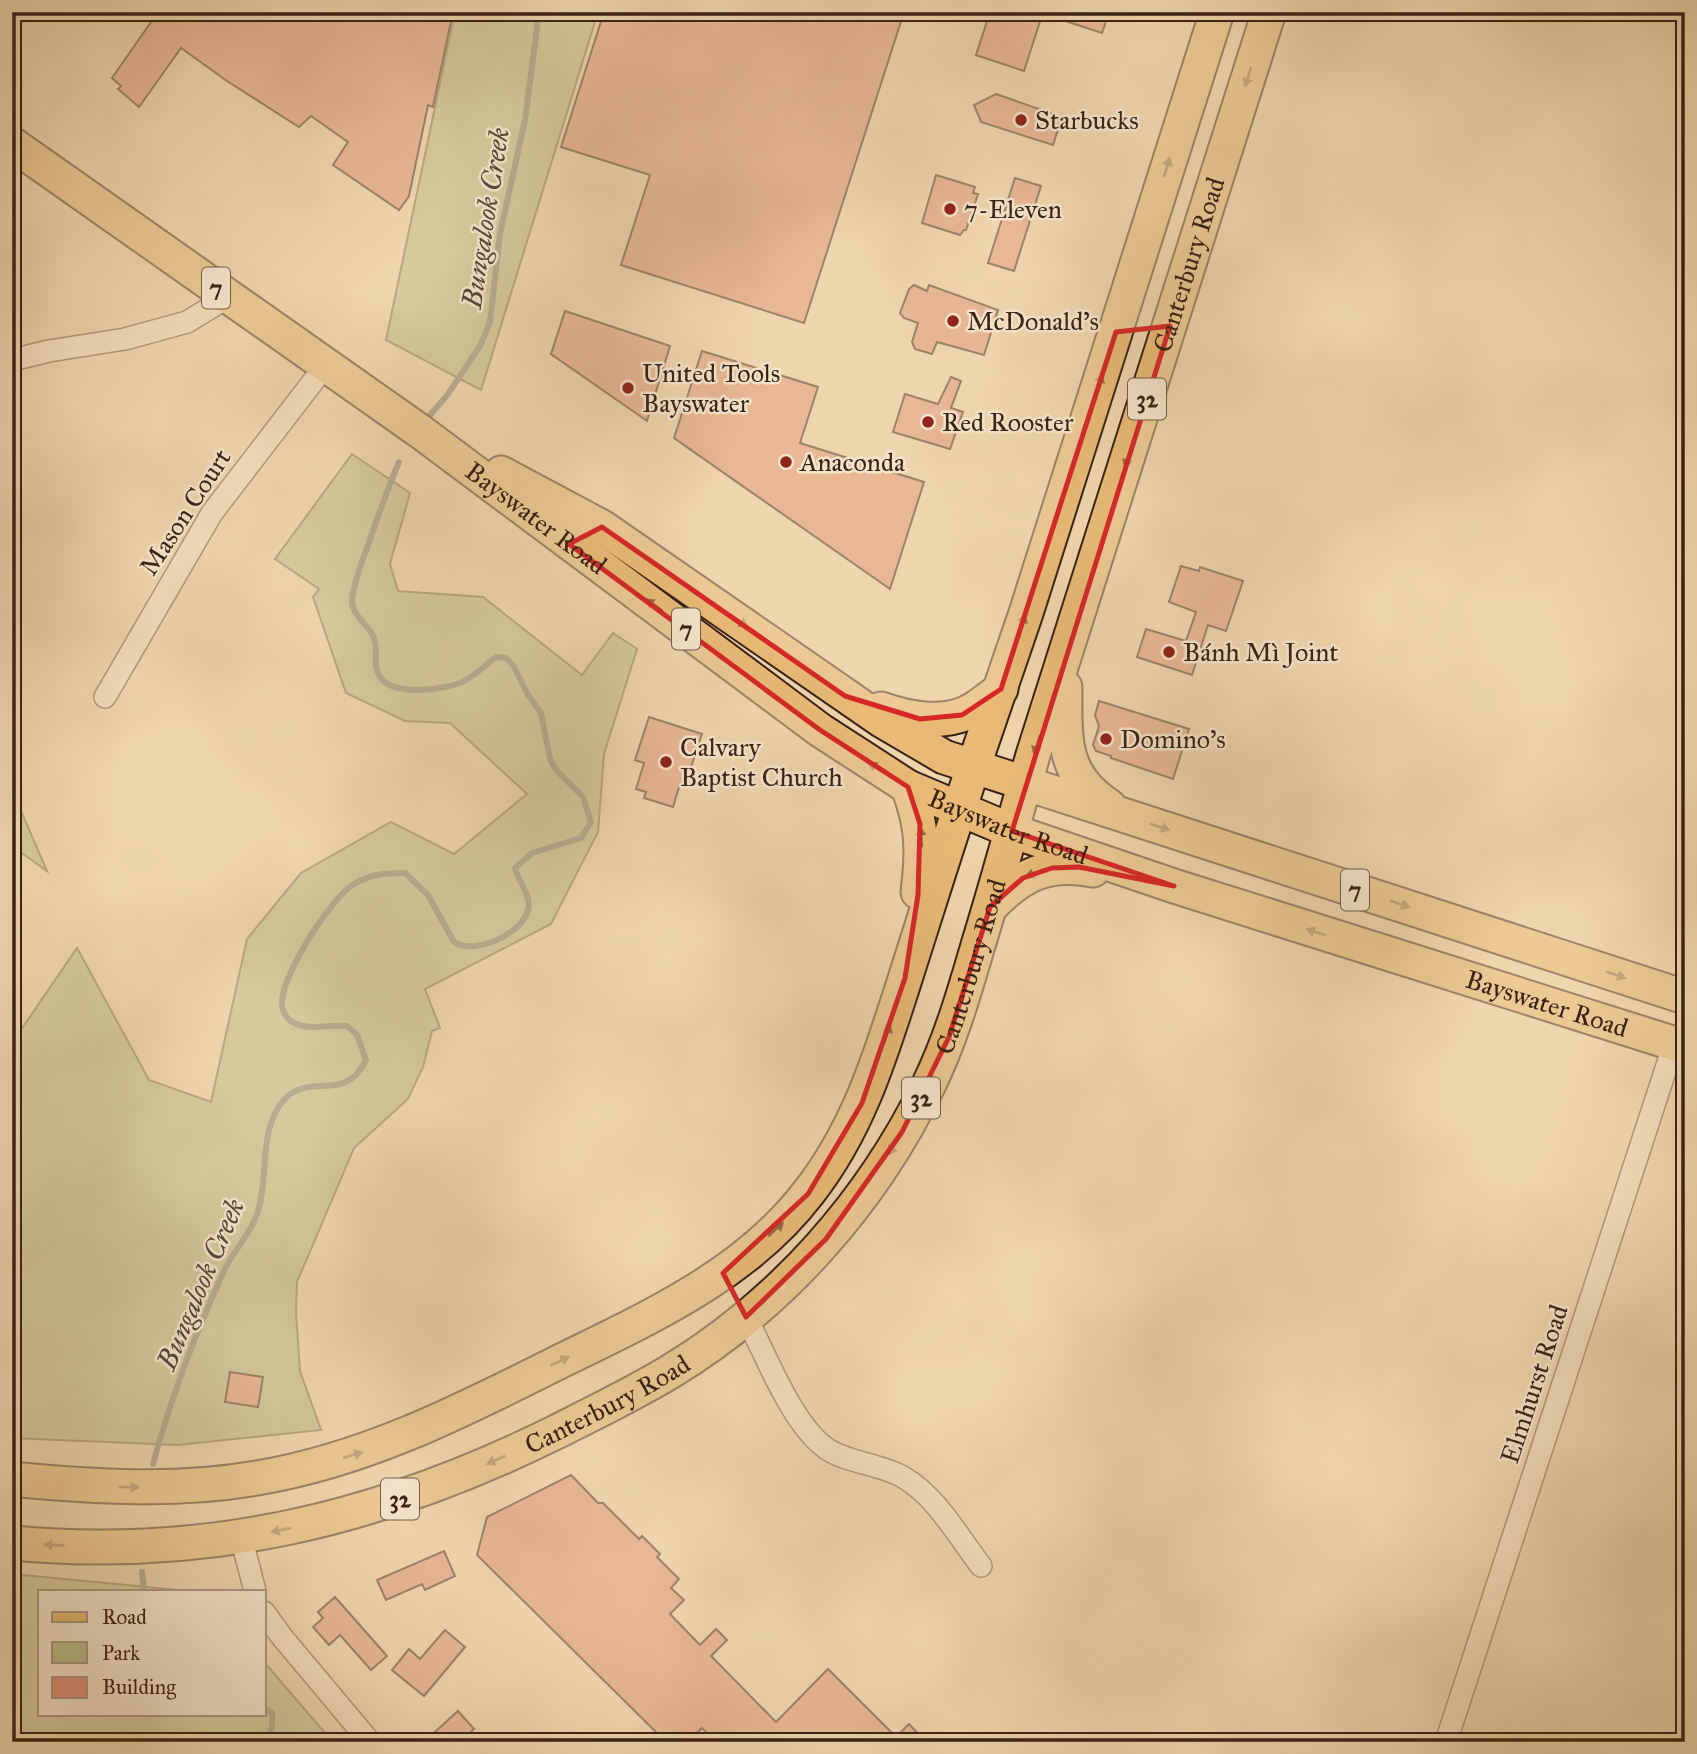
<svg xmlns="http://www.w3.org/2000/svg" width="1697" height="1754" font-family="'IM FELL Great Primer',serif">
<rect width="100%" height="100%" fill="#efd5ad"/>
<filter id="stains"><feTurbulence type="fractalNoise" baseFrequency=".00286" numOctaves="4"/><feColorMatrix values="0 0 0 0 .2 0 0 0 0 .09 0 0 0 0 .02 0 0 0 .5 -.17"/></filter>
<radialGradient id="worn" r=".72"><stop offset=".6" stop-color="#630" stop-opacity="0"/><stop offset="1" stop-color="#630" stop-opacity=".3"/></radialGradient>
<g fill="#b9bd8a" stroke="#797050" stroke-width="2">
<path d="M455,12H598L481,390L386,340Z"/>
<path d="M352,454L410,493L390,564L398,591L483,597L582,675L613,633L637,649L604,754L598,832L551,924L425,989L440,1028L432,1031L423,1067L408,1099L354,1148L297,1282L296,1313L300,1371L321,1430L178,1445L12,1438V1043L77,948L149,1080L211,1102L247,939L301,873L391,822L454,854L527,794L450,723L405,721L346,693L313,597L319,589L275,559Z"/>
<path d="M12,790L47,871L12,846Z"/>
<path d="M12,1574L189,1591H40V1714H264V1662L332,1741L12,1742Z"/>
</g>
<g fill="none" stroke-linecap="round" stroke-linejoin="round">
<g stroke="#737d6d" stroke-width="6">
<path d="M431,414L448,394L480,346L490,322L500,234L525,120L539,12"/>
<path d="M153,1464C171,1397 196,1332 225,1269C234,1250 250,1235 257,1214C269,1180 259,1137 279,1106C305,1067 344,1107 366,1060L357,1035L347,1026C330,1024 309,1031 294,1023C286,1019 281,1010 282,1001C284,972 330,899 354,884C370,874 387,873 405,873L428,895L454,942C475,956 523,933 528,910C532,896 518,881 515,868L532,853L581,838L591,822L583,797L557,771L550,759L541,713L528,695L513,665L506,658L496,657C486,664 477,674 466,680C449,690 393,697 380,677C371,664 380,649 373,636C367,624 351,614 352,599C354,582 361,564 367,548C377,519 387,490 399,462"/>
<path d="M142,1572L144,1591"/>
<path d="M264,1742C272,1735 273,1723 272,1713L264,1708"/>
</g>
</g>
<g fill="#e09279" stroke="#392215" stroke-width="2">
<path d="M158,12H453L433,107L428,105L409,196L399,210L333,165L348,142L311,116L299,127L227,81L181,48L139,107L118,89L121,86L112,78Z"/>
<path d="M604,12H904L804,323L621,265L650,175L561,147Z"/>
<path d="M990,12H1043L1024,71L976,55Z"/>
<path d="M1047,12H1109L1102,33L1047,15Z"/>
<path d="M996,94L1062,117L1053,145L981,122L974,105Z"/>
<path d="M936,175L975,187L973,193L978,194L966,230H964L960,235L922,223Z"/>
<path d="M1015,178L1041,186L1014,271L988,263Z"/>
<path d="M914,285L927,291L929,285L998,310L984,355L937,342L932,354L915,349L912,342L918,323L904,318L900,313L909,289Z"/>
<path d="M565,311L670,346L647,421L551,354Z"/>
<path d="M702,351L818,387L800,443L924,482L890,589L674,438Z"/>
<path d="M951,377L961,381L951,408L963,412L950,449L893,432L905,394L938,404Z"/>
<path d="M1181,566L1199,571L1200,567L1243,581L1226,631L1208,625L1192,675L1137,657L1146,629L1186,641L1196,612L1169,602Z"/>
<path d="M1099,701L1189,729L1173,779L1111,758V756L1096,751L1093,745L1099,726L1095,715Z"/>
<path d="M649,717L702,734L685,785L680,784L673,807L644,798L646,792L636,789L644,763L635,760Z"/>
<path d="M230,1372L263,1377L258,1407L225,1402Z"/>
<path d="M571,1475L598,1503H603L639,1539L642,1536L660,1554L657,1557L679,1579L671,1588L684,1600L670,1614L700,1645L716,1629L727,1640L711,1656L776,1722L828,1669L896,1737L909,1724L926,1742H716L702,1728L688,1742H666L477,1555L487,1517Z"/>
<path d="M444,1551L455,1576L425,1590L422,1584L386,1600L377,1580Z"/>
<path d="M335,1597L387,1656L371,1670L340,1635L329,1645L313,1627L323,1618L318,1612Z"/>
<path d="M445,1630L465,1647L424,1696L392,1670L409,1649L420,1659Z"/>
<path d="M458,1711L474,1729L460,1742H424Z"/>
</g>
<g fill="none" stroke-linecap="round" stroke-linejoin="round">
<g stroke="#664f3b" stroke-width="24">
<g id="minor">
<path d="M12,360L49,351L125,339L187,322L228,297"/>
<path d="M105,697L212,513L325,366"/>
<path d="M746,1317C766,1355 792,1425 827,1449C848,1463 881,1464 903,1477C936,1496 958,1536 981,1566"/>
<path d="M241,1537L255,1591"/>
<path d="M264,1612L282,1637L370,1742"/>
<path d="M1446,1742L1674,1044"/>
</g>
</g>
<g stroke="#392215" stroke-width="37">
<g id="primary">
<path id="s1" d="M12,144L421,432L820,730L908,787L1012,831L1174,886L1685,1047"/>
<path d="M501,473L602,527L881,720L944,757L1685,997"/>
<path d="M1065,687C1065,738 1061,775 1109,806"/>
<path d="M881,709C909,719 947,726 974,709C983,703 992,696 1001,689"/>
<path d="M908,787C923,826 923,852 918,892"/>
<path d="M990,907C1021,875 1047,861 1093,870"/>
<path d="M12,1479C94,1487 176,1492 257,1478C365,1460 459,1412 555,1364C648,1318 745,1276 809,1192C859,1128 881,1054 905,979C928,907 950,836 974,765C991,714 1009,664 1026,613C1091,413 1152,212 1217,12"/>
<path id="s2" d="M12,1543C207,1561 380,1519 554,1433C592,1414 631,1395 668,1373C781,1305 872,1202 929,1084C951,1039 965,990 979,942C998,880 1015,817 1033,755L1269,12"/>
</g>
</g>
<use href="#minor" stroke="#f5e4ca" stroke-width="21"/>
<use href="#primary" stroke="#e8ba76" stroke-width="33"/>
</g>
<defs><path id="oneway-solid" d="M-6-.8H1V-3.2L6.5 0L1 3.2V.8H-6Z" transform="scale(1.75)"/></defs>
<g fill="#906e46">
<use href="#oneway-solid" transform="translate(1248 77) rotate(108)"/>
<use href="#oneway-solid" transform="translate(1167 167) rotate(-73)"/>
<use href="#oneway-solid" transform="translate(1099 384) rotate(-72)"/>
<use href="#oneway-solid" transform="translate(1128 458) rotate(108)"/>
<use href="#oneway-solid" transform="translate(654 605) rotate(-144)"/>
<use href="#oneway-solid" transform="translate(739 621) rotate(35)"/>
<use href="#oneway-solid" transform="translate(1022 624) rotate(-72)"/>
<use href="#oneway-solid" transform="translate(1037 745) rotate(108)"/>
<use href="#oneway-solid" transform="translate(877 768) rotate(-148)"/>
<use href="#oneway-solid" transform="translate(1160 827) rotate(18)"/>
<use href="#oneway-solid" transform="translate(921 837) rotate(-95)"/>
<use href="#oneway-solid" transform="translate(1035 873) rotate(159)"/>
<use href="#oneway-solid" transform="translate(1400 904) rotate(18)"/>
<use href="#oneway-solid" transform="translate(1316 932) rotate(-162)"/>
<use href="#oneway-solid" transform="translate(1616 975) rotate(18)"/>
<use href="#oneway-solid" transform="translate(887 1034) rotate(-72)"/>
<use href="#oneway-solid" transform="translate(894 1146) rotate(121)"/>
<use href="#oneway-solid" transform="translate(776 1229) rotate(-43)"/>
<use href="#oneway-solid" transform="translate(560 1361) rotate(-26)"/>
<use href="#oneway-solid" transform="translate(353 1455) rotate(-16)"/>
<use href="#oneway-solid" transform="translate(496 1460) rotate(156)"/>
<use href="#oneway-solid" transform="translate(129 1487) rotate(1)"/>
<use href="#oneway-solid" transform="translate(281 1530) rotate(169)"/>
<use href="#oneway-solid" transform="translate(54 1545) rotate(-178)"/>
</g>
<path d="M0 0H1697V1754H0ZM1170,326L1012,831L1174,886L1079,867L1052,868L1023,878L990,907L949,1037L902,1132L826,1239L746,1317L723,1273L808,1194L862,1103L905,978L918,895L920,824L908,787L820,730L569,544L602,527L845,696L920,719L962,715L1001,689L1116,332Z" fill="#efd5ad" fill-opacity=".55" fill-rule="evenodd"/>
<path fill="none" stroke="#d62828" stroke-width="5" stroke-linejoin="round" d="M1170,326L1012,831L1174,886L1079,867L1052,868L1023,878L990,907L949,1037L902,1132L826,1239L746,1317L723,1273L808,1194L862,1103L905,978L918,895L920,824L908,787L820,730L569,544L602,527L845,696L920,719L962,715L1001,689L1116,332Z"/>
<g fill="#8f2418" stroke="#f5e4ca" stroke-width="2.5">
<circle cx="1021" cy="120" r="7"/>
<circle cx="950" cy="209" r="7"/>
<circle cx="953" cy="321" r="7"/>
<circle cx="628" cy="388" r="7"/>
<circle cx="928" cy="422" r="7"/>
<circle cx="786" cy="462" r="7"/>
<circle cx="1169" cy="652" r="7"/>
<circle cx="1106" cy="739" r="7"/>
<circle cx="666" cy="762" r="7"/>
</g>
<g text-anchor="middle" stroke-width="5" stroke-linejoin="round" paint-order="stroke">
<g fill="#f5e4ca" stroke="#715c4b" stroke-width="2">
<rect x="202" y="267.5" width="28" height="41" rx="5"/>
<rect x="1128" y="378.5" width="38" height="41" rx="5"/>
<rect x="672" y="608.5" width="28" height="41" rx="5"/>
<rect x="1341" y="869.5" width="28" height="41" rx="5"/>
<rect x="902" y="1077.5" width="38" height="41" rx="5"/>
<rect x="381" y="1478.5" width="38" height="41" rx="5"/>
</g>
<g font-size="24" font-weight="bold" fill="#392215">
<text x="216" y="296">7</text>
<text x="1147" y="407">32</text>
<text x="686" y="637">7</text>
<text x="1355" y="898">7</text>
<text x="921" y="1106">32</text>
<text x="400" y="1507">32</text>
</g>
<g font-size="26" fill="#392215" stroke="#f5e4ca" text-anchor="start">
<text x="1035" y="129">Starbucks</text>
<text x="964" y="218">7-Eleven</text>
<text x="967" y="330">McDonald's</text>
<text x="642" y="382">United Tools<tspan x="642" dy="30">Bayswater</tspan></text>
<text x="942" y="431">Red Rooster</text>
<text x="800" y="471">Anaconda</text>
<text x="1183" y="661">Bánh Mì Joint</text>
<text x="1120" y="748">Domino's</text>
<text x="680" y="756">Calvary<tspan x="680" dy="30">Baptist Church</tspan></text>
</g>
<g font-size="26" fill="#392215" stroke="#f5e4ca">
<text dy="9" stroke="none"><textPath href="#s2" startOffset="1944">Canterbury Road</textPath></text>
<text transform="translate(185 512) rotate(-57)" y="9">Mason Court</text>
<text dy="9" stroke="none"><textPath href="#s1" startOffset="644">Bayswater Road</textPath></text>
<text dy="9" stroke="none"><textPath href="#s1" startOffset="1211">Bayswater Road</textPath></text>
<text dy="9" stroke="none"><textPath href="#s2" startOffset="1209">Canterbury Road</textPath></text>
<text dy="9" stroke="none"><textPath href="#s1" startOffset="1778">Bayswater Road</textPath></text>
<text transform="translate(1534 1384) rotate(-72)" y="9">Elmhurst Road</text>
<text dy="9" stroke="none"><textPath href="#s2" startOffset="621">Canterbury Road</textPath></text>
</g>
<g font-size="28" font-style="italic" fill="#51483a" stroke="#f5e4ca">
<text transform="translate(485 218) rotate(-81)" y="10">Bungalook Creek</text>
<text transform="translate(200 1284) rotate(-67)" y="10">Bungalook Creek</text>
</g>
</g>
<rect width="1697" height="1754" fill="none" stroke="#efd5ad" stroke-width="42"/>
<rect x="14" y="14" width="1669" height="1726" fill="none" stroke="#392215" stroke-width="3.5"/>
<rect x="21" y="21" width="1655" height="1712" fill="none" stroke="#392215" stroke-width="2"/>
<rect x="38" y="1590" width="228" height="126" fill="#f5e4ca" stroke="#aa9682" stroke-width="2"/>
<rect x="52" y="1612" width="35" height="10" fill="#e8ba76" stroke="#aa9682" stroke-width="2"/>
<text x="102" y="1624" font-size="21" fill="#392215">Road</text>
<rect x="52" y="1642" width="35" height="21" fill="#b9bd8a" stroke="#aa9682" stroke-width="2"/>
<text x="102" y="1660" font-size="21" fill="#392215">Park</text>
<rect x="52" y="1677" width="35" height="21" fill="#e09279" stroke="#aa9682" stroke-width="2"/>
<text x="102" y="1694" font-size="21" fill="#392215">Building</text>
<rect width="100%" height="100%" filter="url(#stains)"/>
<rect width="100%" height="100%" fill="url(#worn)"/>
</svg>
